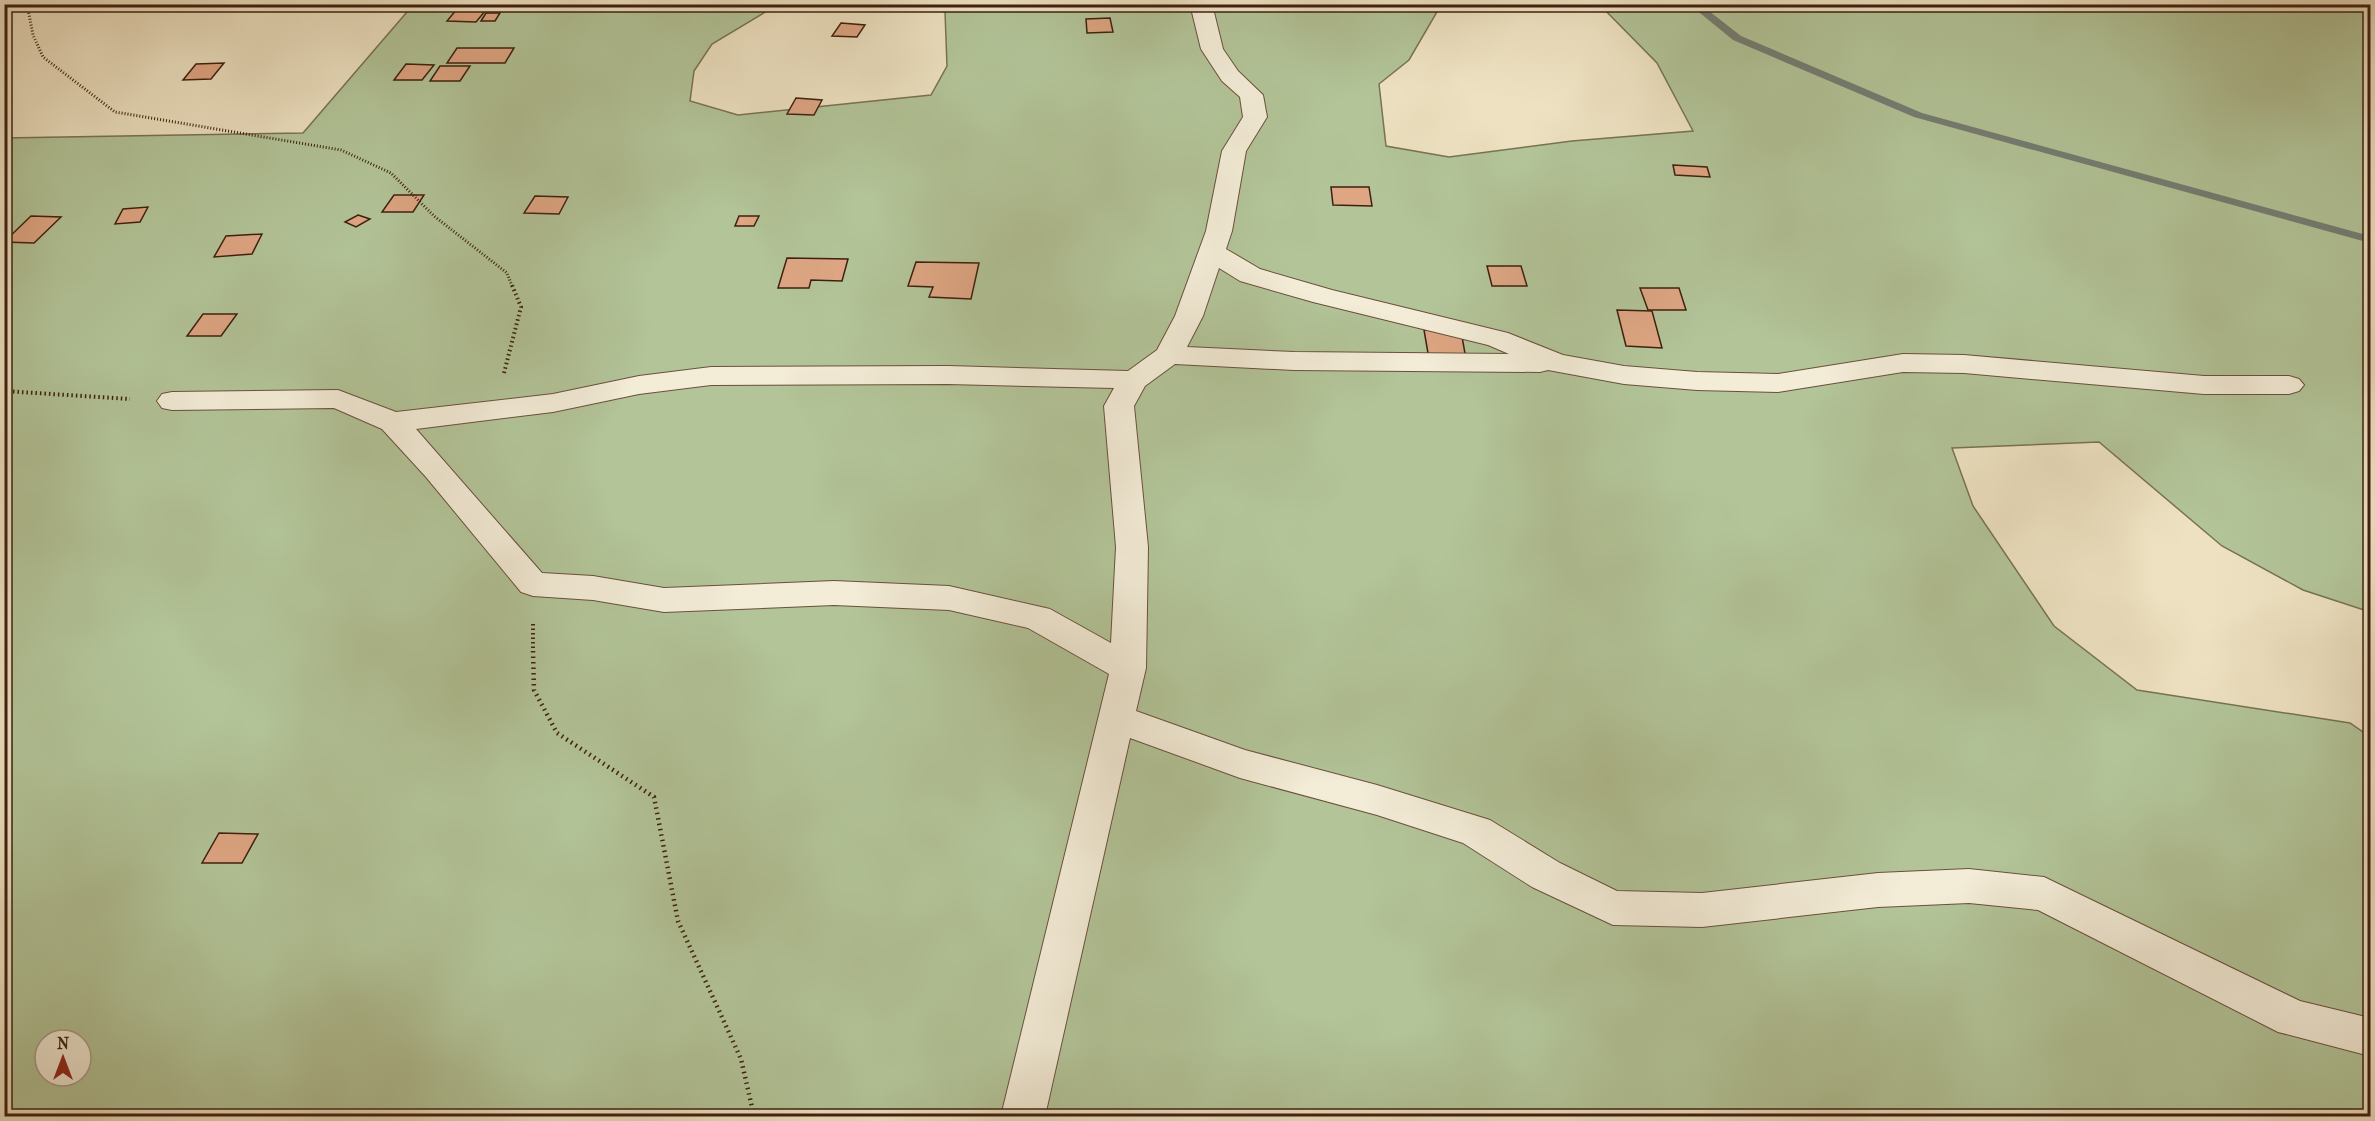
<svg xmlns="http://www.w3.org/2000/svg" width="2375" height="1121" font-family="'IM FELL French Canon',serif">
<rect width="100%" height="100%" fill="#ede1c1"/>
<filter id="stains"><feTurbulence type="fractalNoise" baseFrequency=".00333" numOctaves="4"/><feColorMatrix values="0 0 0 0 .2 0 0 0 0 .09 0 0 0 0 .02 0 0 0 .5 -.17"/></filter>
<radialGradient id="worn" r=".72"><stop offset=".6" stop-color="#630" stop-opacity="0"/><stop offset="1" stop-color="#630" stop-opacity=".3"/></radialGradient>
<path fill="#b2c498" stroke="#787254" stroke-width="1.5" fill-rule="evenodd" d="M413,5H777L712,44L694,71L690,101L738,115L931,95L947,66L945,12L916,5H1441L1409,60L1379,84L1386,146L1449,157L1572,141L1693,131L1657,63L1600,5H2370V612L2303,590L2222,546L2099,442L1952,448L1973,506L2054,626L2137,690L2350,723L2370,737V1116H5L4,138L303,133ZM45,1040H81V1076H45Z"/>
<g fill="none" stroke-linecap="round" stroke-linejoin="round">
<path fill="#757e74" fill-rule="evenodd" d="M1689,4H1700L1741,36L1922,113L2370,236V243L1914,117L1733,40Z"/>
</g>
<g fill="#dea683" stroke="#3e2010" stroke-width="1.5">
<path d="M457,9L486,10L476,22L447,21Z"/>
<path d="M486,13H500L495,21H481Z"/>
<path d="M1110,18L1113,32L1087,33L1086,19Z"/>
<path d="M841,23L865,25L857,37L832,36Z"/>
<path d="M457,48H514L505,63H447Z"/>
<path d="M224,63L211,79L183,80L196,64Z"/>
<path d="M406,64L434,65L422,80H394Z"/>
<path d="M440,66H470L460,81H430Z"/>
<path d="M796,98L822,100L814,115L787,114Z"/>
<path d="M1673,165L1707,167L1710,177L1675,175Z"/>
<path d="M1331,187H1369L1372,206L1333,205Z"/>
<path d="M394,195H424L413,212H382Z"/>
<path d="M535,196L568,197L559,214L524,213Z"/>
<path d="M148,207L140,222L115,224L123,209Z"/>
<path d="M358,215L370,219L356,227L345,222Z"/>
<path d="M31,216L61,217L34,243L4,242Z"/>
<path d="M739,216H759L754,226H735Z"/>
<path d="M262,234L252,254L214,257L226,236Z"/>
<path d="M787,258L848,259L842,281L811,280L809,288H778Z"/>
<path d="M916,262L979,263L971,299L929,297L933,287L908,286Z"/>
<path d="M1487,266H1521L1527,286H1492Z"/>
<path d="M1640,288H1679L1686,310H1648Z"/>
<path d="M1617,310L1652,311L1662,348L1626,346Z"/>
<path d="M203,314H237L221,336H187Z"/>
<path d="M1424,330L1461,331L1466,359H1429Z"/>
<path d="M219,833L258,834L242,863H202Z"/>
</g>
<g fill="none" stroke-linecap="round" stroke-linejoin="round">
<g stroke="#6a503c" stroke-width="2">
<path id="minor" d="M1190,4H1212L1223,49L1238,71L1263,95L1267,117L1246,151L1232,231L1226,249L1260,269L1332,290L1508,333L1563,355L1624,366L1697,372L1778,374L1903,354L1964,355L2204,376H2289L2299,379L2304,385L2299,391L2289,394H2204L1964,373L1903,372L1778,392L1697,390L1624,384L1548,370L1540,372L1294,370L1175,364L1145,386L1134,406L1148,547L1146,668L1136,711L1245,750L1377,785L1490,820L1560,863L1617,891L1702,893L1878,873L1969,869L2044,877L2300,1001L2370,1018V1056L2278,1032L2038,910L1969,903L1878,907L1702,927L1613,925L1532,887L1463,843L1377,815L1240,778L1130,738L1045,1116H1001L1109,674L1028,628L949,610L834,605L664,612L593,600L533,596L521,592L426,477L382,429L334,408L172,410L162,408L157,401L162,394L172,392L338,390L396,412L553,394L639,376L711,367L948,366L1128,371L1157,350L1175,316L1206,231L1222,151L1243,117L1240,97L1222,81L1201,49ZM1219,268L1240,281L1313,302L1488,345L1509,354L1294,352L1187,347L1203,316ZM948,384L1114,388L1104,406L1116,547L1111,643L1050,609L949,586L834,581L664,588L593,576L542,573L416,429L553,412L639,394L711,385Z"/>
</g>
<path stroke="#3e2010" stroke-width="3" stroke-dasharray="1 2" stroke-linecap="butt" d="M27,4L33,35L43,57L115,112L341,150L391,173L434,216L507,273L512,286"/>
<g stroke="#3e2010" stroke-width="4" stroke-dasharray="1.5 3" stroke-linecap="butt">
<path d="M504,373L521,307L512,285"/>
<path d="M4,391L130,399"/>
<path d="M533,624V652"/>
</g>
<path stroke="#3e2010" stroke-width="4.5" stroke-dasharray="1.5 4" stroke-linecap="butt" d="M533,651L534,690L557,733L654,797L678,921L741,1059L754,1116"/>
<use href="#minor" fill="#f3ecd7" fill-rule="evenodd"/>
</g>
<rect width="2375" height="1121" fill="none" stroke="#ede1c1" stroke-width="24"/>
<rect x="6" y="6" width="2363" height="1109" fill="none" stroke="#3e2010" stroke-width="3"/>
<rect x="12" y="12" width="2351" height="1097" fill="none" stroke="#3e2010" stroke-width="1.5"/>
<g transform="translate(63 1058)"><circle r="28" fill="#f3ecd7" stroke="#ab9a87" stroke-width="1.5"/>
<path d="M0-4.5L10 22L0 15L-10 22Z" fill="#8f2418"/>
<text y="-9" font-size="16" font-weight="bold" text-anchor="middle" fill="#3e2010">N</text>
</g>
<rect width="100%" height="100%" filter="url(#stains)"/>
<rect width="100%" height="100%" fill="url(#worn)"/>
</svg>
